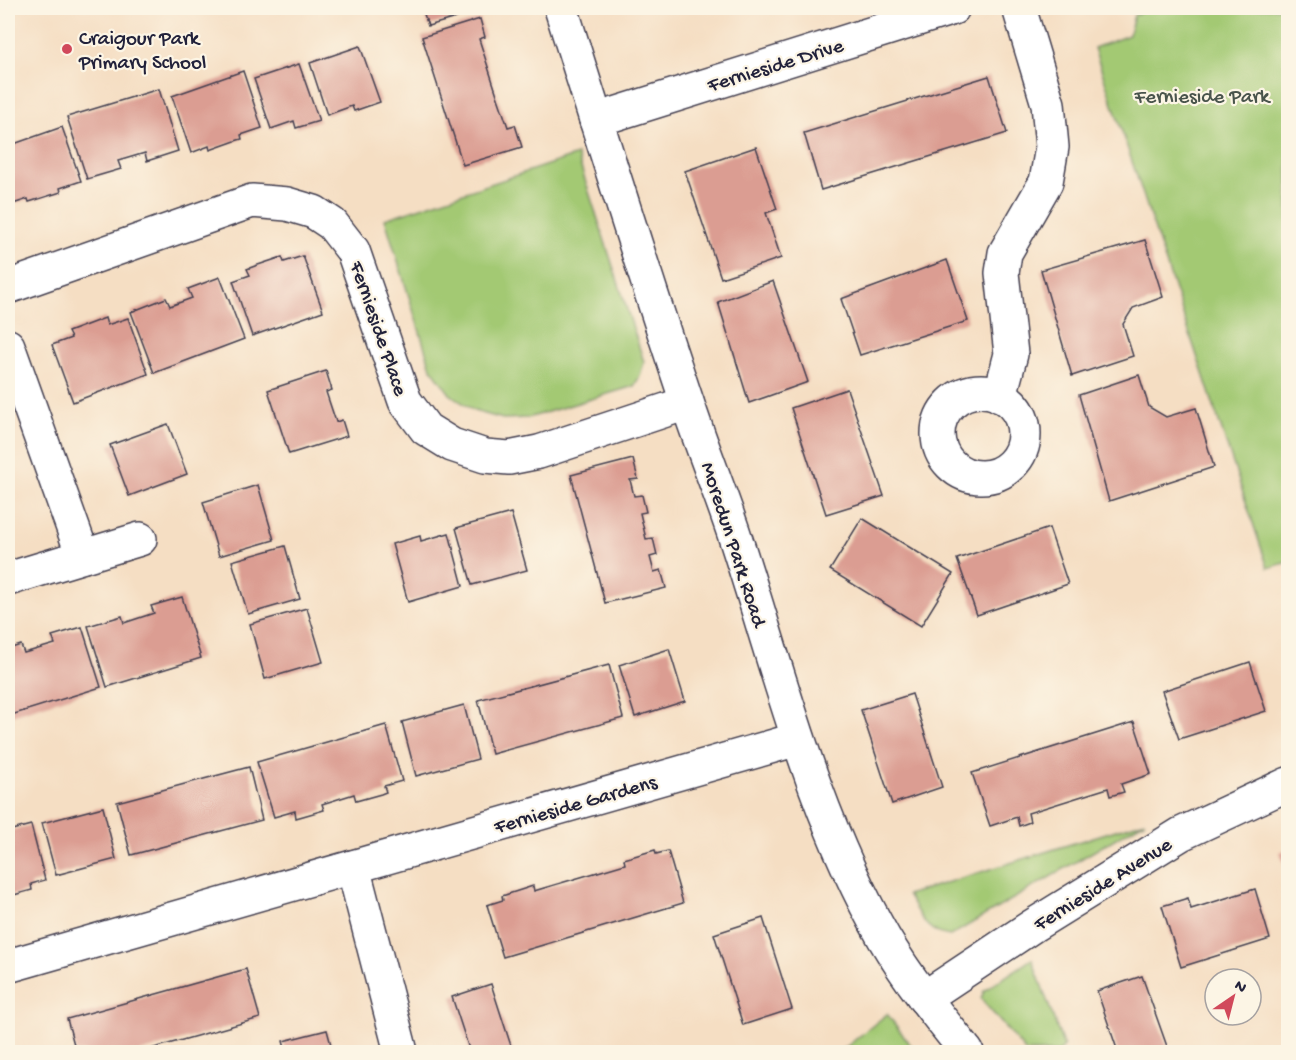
<svg xmlns="http://www.w3.org/2000/svg" width="1296" height="1060" font-family="'Gochi Hand',sans-serif">
<rect width="100%" height="100%" fill="#fcf5e5"/>
<filter id="ink" filterUnits="userSpaceOnUse"><feTurbulence type="fractalNoise" baseFrequency=".0167" numOctaves="2"/><feDisplacementMap in="SourceGraphic" scale="12" xChannelSelector="R" yChannelSelector="G"/><feConvolveMatrix kernelMatrix="1 2 1 2 8 2 1 2 1" color-interpolation-filters="sRGB"/></filter>
<filter id="wash" filterUnits="userSpaceOnUse"><feTurbulence type="fractalNoise" baseFrequency=".008" numOctaves="4" result="noise"/><feDisplacementMap in="SourceGraphic" scale="24" xChannelSelector="R" yChannelSelector="G"/><feGaussianBlur stdDeviation="1.35" result="paint"/><feColorMatrix in="noise" values="0 0 0 0 0 0 0 0 0 0 0 0 0 0 0 0 0 1.4 0 .05"/><feComposite in="paint" operator="in"/></filter>
<g filter="url(#wash)">
<rect width="100%" height="100%" fill="#f5dec3"/>
<g fill="#a3c973" stroke="#627657" stroke-width="1.5">
<path d="M1151,8H1288V562L1268,568L1094,48L1129,35L1134,15Z"/>
<path d="M577,155L644,362L640,376L634,386L528,418L503,419L474,411L450,394L431,368L385,219Z"/>
<path d="M1145,821L950,936C925,933 919,913 907,895Z"/>
<path d="M1032,959L1064,1047L1059,1052H1026L981,999L984,991Z"/>
<path d="M887,1014L916,1052H840Z"/>
</g>
<g id="blocks">
<g fill="#db9d92">
<path d="M422,8H479L480,11L428,26Z"/>
<path d="M480,19L485,37L479,39L498,98L508,127L515,125L522,147L463,165L422,37Z"/>
<path d="M360,46L380,102L354,111L352,106L327,115L310,63Z"/>
<path d="M299,64L319,121L296,128L294,121L271,129L254,79Z"/>
<path d="M243,71L262,128L241,135L242,139L238,140L210,150L209,146L191,153L172,96Z"/>
<path d="M989,76L1007,133L821,190L804,133Z"/>
<path d="M159,89L178,151L147,161L145,153L118,161L121,169L87,179L67,117Z"/>
<path d="M62,127L81,181L60,188L61,192L29,202L28,199L10,205L8,198V146Z"/>
<path d="M756,147L777,209L766,213L781,258L721,278L685,171Z"/>
<path d="M1145,240L1163,297L1133,308L1123,324L1133,356L1072,376L1041,270Z"/>
<path d="M303,256L323,311L252,336L233,281L250,275L247,269L255,266L282,257L284,262Z"/>
<path d="M947,260L968,321L860,355L841,299Z"/>
<path d="M220,277L244,339L154,373L131,312L166,298L170,306L192,298L188,289Z"/>
<path d="M773,281L808,382L749,403L718,302Z"/>
<path d="M105,318L107,325L128,318L148,374L73,402L52,345L71,338L68,332Z"/>
<path d="M326,371L332,390L326,392L336,422L342,420L347,436L289,454L268,390Z"/>
<path d="M1139,375L1149,407L1166,417L1196,408L1214,467L1109,501L1079,395Z"/>
<path d="M847,389L884,496L826,514L791,408Z"/>
<path d="M168,424L187,474L129,496L110,445Z"/>
<path d="M633,459L638,479L630,480L634,496L642,495L646,512L640,513L646,539L653,538L657,555L650,557L654,572L661,570L666,588L605,603L571,475Z"/>
<path d="M258,485L274,540L219,556L203,502Z"/>
<path d="M511,513L527,570L472,585L456,528Z"/>
<path d="M862,518L953,574L921,626L830,570Z"/>
<path d="M1049,528L1068,584L977,615L957,559Z"/>
<path d="M449,533L463,586L408,602L392,544L420,536L421,541Z"/>
<path d="M285,546L300,599L248,614L232,561Z"/>
<path d="M182,597L201,658L107,687L88,626L122,616L124,623L154,613L151,606Z"/>
<path d="M307,608L323,662L265,679L250,624Z"/>
<path d="M82,627L101,687L8,716V649L21,645L24,653L55,644L52,636Z"/>
<path d="M669,649L685,701L635,717L619,665Z"/>
<path d="M1250,662L1266,711L1179,739L1162,691Z"/>
<path d="M609,665L623,718L492,754L478,700Z"/>
<path d="M912,694L942,787L892,804L861,710Z"/>
<path d="M464,705L478,759L416,776L402,722Z"/>
<path d="M1134,722L1151,774L1121,784L1124,792L1110,796L1108,788L1028,813L1030,822L1019,826L1017,817L990,826L972,773Z"/>
<path d="M386,725L402,781L384,786L386,792L381,794L356,801L354,794L322,804L324,810L296,818L295,811L274,817L257,762Z"/>
<path d="M249,767L262,820L131,855L117,802Z"/>
<path d="M103,807L116,859L56,875L42,823Z"/>
<path d="M31,825L45,880L31,884L32,890L10,896L8,889V831Z"/>
<path d="M1288,849V876L1280,852Z"/>
<path d="M655,850L656,854L668,851L683,903L503,957L487,905L503,900L502,896L533,886L534,891L544,888L625,864L624,859Z"/>
<path d="M1255,889L1270,939L1181,967L1162,906L1188,898L1191,909Z"/>
<path d="M763,918L792,1009L743,1025L714,934Z"/>
<path d="M246,969L260,1018L140,1052H76L67,1019Z"/>
<path d="M1142,976L1169,1052H1118L1097,991Z"/>
<path d="M491,984L513,1052H470L452,997Z"/>
<path d="M327,1030L333,1052H286L283,1041Z"/>
</g>
</g>
</g>
<g filter="url(#ink)">
<use href="#blocks" fill-opacity="0" stroke="#423e4f" stroke-width="1.5"/>
<g fill="none" stroke-linecap="round" stroke-linejoin="round">
<g stroke="#423e4f" stroke-width="36">
<g id="minor">
<path d="M561,8C602,139 643,271 687,402C702,448 721,494 736,540C780,675 813,814 884,938C908,979 938,1016 967,1052"/>
<path d="M596,120L953,8"/>
<path d="M8,287L252,201L287,204L314,212L332,224L353,251L405,401L426,429L452,445L485,456L509,458L539,452L687,403"/>
<path d="M8,346L83,556"/>
<circle cx="981" cy="434" r="43"/>
<path d="M1000,396L1011,354L1002,273L1005,253L1046,182L1052,147L1048,104L1019,8"/>
<path d="M8,579L140,539"/>
<path d="M353,867L401,1052"/>
<path d="M8,966L798,739"/>
<path d="M924,998L1034,925L1181,834L1288,784"/>
</g>
</g>
<use href="#minor" stroke="#fff" stroke-width="33"/>
</g>
</g>
<circle fill="#d1495b" stroke="#fcf5e5" stroke-width="2" cx="67" cy="49" r="6"/>
<g text-anchor="middle" stroke-width="4.5" stroke-linejoin="round" paint-order="stroke">
<g font-size="21" fill="#22223b" stroke="#fcf5e5" text-anchor="start">
<text x="79" y="44">Craigour Park<tspan x="79" dy="24">Primary School</tspan></text>
</g>
<g font-size="21" fill="#22223b" stroke="#fcf5e5">
<text transform="translate(775 64) rotate(-17)" y="7">Fernieside Drive</text>
<text transform="translate(380 328) rotate(71)" y="7">Fernieside Place</text>
<text transform="translate(735 544) rotate(72)" y="7">Moredun Park Road</text>
<text transform="translate(575 803) rotate(-16)" y="7">Fernieside Gardens</text>
<text transform="translate(1102 883) rotate(-32)" y="7">Fernieside Avenue</text>
</g>
<g font-size="21" fill="#49544c" stroke="#fcf5e5">
<text x="1202" y="102">Fernieside Park</text>
</g>
</g>
<rect width="1296" height="1060" fill="none" stroke="#fcf5e5" stroke-width="30"/>
<g transform="translate(1233 997) rotate(35)"><circle r="28" fill="#fcf5e5" stroke="#a5a1a1" stroke-width="1.5"/>
<path d="M0-4.5L10 22L0 15L-10 22Z" fill="#d1495b"/>
<text y="-9" font-size="16" font-weight="bold" text-anchor="middle" fill="#22223b">N</text>
</g>
</svg>
